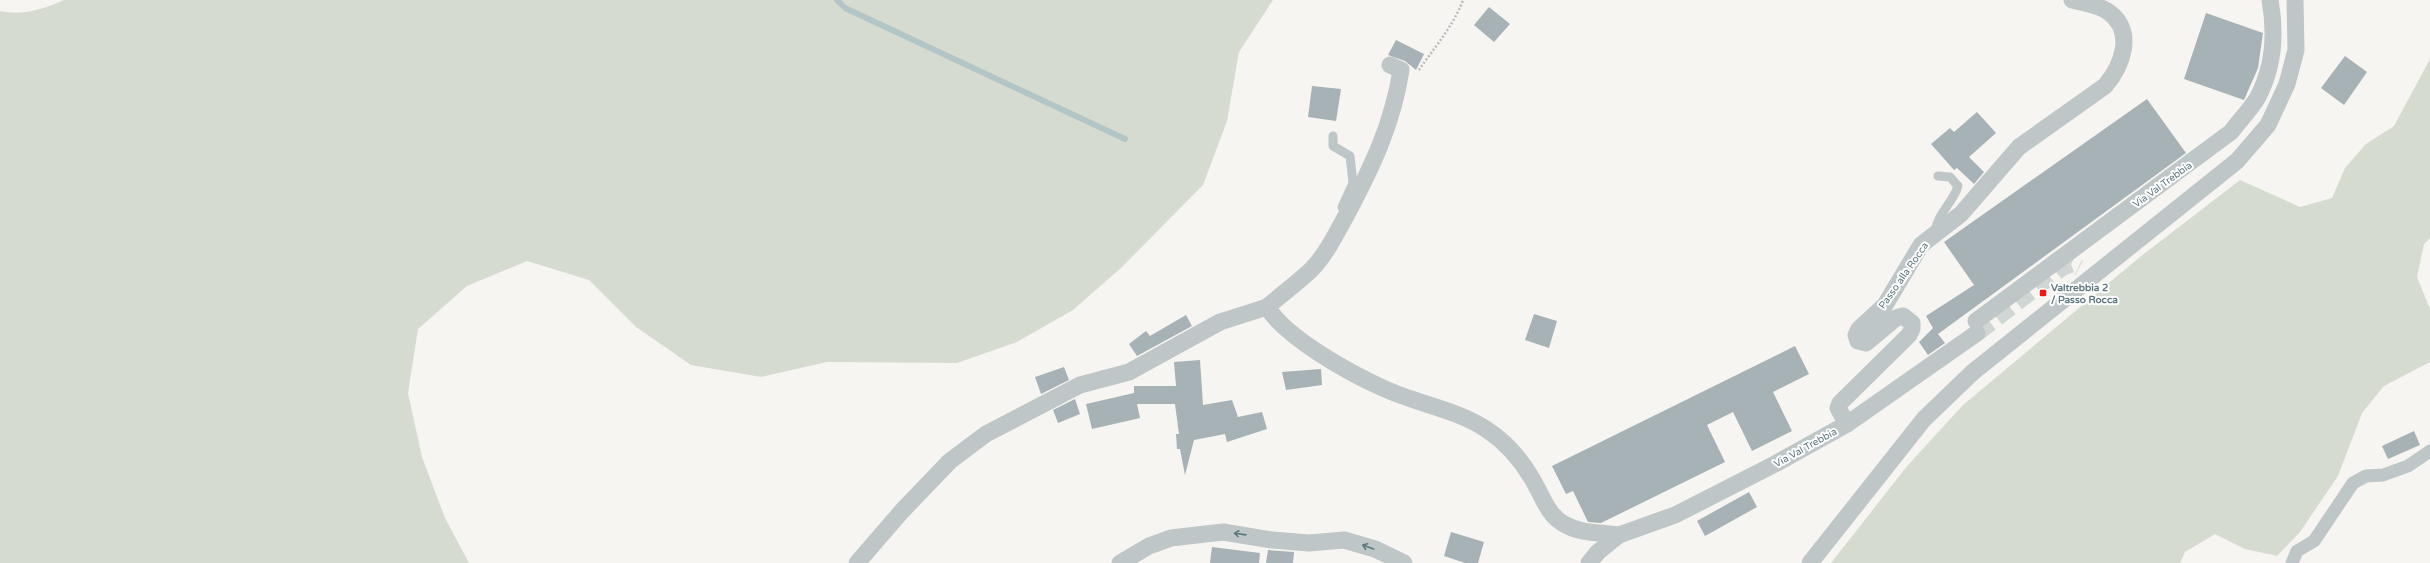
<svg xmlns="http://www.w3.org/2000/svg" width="2430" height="563" font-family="'Varela Round',sans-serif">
<rect width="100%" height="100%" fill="#f6f5f1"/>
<g fill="#d6dbd0">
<path d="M64,0H1273L1239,52L1227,121L1203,185L1122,267L1073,310L1017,342L957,363L827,362L761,377L691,365L636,327L589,280L527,261L467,286L418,329L408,393L422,457L445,518L469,563H0V11C22,16 44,9 64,0Z"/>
<path d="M2430,59V238L2424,244L2417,277L2430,309V362L2384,386L2362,413L2338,476L2300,532L2277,556L2245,549L2215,534L2185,552L2180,563H1831L1908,465L1963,405L2140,257L2240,180L2300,207L2332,198L2345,168L2366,144L2394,126Z"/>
</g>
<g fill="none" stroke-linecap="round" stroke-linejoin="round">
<path stroke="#b3c6c7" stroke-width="6" d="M837,0L845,8L1125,139"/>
</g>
<g fill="#a6b2b5">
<path d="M1489,7L1510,24L1494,42L1474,25Z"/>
<path d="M2206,13L2263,33L2258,68L2244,100L2184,79Z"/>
<path d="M1396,40L1424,54L1416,70L1405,61L1388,55Z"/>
<path d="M2345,56L2367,72L2344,105L2321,88Z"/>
<path d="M1312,86L1341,89L1336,121L1308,117Z"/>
<path d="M2147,99L2186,153L1938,334L1945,343L1928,355L1919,342L1933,328L1926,316L1974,285L1944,242Z"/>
<path d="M1977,112L1996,133L1969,157L1984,172L1974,184L1957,168L1954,170L1931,144L1950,128L1954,132Z"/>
<path d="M1534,314L1557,321L1549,348L1525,340Z"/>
<path d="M1186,315L1192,326L1137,356L1129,344L1146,331L1150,336Z"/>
<path d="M1795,346L1809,374L1773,392L1792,431L1752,451L1733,412L1707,425L1725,462L1601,523L1588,522L1573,491L1566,494L1552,466Z"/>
<path d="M1200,360L1203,405L1232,400L1238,417L1262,412L1267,429L1227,442L1225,434L1194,440L1185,475L1180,449H1177L1176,434H1179L1175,404H1137L1140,418L1092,429L1086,404L1134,393V386H1176L1174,362Z"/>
<path d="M1064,367L1069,380L1041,394L1035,377Z"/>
<path d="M1321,369L1322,385L1286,390L1282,372Z"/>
<path d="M1075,399L1080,414L1058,423L1053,410Z"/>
<path d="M2414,431L2420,445L2388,459L2382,446Z"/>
<path d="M1749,492L1757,507L1705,536L1697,521Z"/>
<path d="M1451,532L1484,542L1478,563H1465L1444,556Z"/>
<path d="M1212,547L1260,553L1259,563H1210Z"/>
<path d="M1268,550L1294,552L1293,563H1266Z"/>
</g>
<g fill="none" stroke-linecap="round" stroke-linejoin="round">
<path stroke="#d0d6d4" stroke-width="17" stroke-dasharray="17 8" stroke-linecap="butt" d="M1977,333L2063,267L2071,264L2079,268"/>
<path stroke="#b7bcbe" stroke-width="2.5" stroke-dasharray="2 2" stroke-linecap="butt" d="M1419,70C1434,48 1454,25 1463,0"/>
<g stroke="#bfc6c8" stroke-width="9">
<path d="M1333,136V146L1350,156L1353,183L1342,207L1346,215"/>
<path d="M1935,232C1937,214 1953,203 1958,186L1950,177L1938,176"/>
</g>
<path stroke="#bfc6c8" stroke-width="13" d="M2292,563L2297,551L2314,541L2353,483L2366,476L2383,475L2408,466L2430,451"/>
<g stroke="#bfc6c8" stroke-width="17">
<path d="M1267,307C1281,295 1297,283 1311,270C1326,255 1337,232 1347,214C1372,167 1393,123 1401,70L1390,65"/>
<path d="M1976,321L2231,132C2240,120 2251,109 2258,97C2274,66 2276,33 2270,0"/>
<path d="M1847,424L1838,408L1840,403L1909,335L1912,329V323L1903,316L1896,318L1866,343L1858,341L1856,335L1859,329L1885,305L1921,245L1961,214L2019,147L2105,86C2122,66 2135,33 2110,13C2100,5 2084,3 2072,0"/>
<path d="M857,563L902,511L950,461L986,434L1080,385L1129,372L1220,322L1267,307C1286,338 1351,374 1385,389C1418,404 1455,409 1486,429C1504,441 1520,458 1531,477C1542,494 1547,516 1566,525C1582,534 1601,532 1619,535"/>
<path d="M1120,563L1149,546L1171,538L1223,532L1272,540L1309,543L1344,540L1375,549L1404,563"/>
<path d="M1589,563L1598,552L1619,535L1675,515L1775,464L1847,424L1977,333"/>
<path d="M1810,563L1924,419L1973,372L2237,161L2268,125L2287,84L2296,50L2295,0"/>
</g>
</g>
<defs><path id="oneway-shaft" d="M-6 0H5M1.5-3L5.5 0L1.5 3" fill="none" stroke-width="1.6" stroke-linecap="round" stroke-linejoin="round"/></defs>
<g stroke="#5e787f">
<use href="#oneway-shaft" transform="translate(1240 534) rotate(-172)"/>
<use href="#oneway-shaft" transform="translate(1368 547) rotate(-160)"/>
</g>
<rect fill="#f21615" stroke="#fff" stroke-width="1.5" x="2039" y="289" width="8" height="8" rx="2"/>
<g text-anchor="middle" stroke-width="4" stroke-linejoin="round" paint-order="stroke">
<g font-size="10" fill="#5e787f" stroke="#fff">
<text transform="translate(2162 184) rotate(-36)" y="4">Via Val Trebbia</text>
<text transform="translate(1903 275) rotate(-55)" y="4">Passo alla Rocca</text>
<text transform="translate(1805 447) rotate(-29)" y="4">Via Val Trebbia</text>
</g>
<g font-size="10" font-weight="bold" fill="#5e787f" stroke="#fff" text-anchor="start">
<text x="2051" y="291">Valtrebbia 2<tspan x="2051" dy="12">/ Passo Rocca</tspan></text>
</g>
</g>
</svg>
